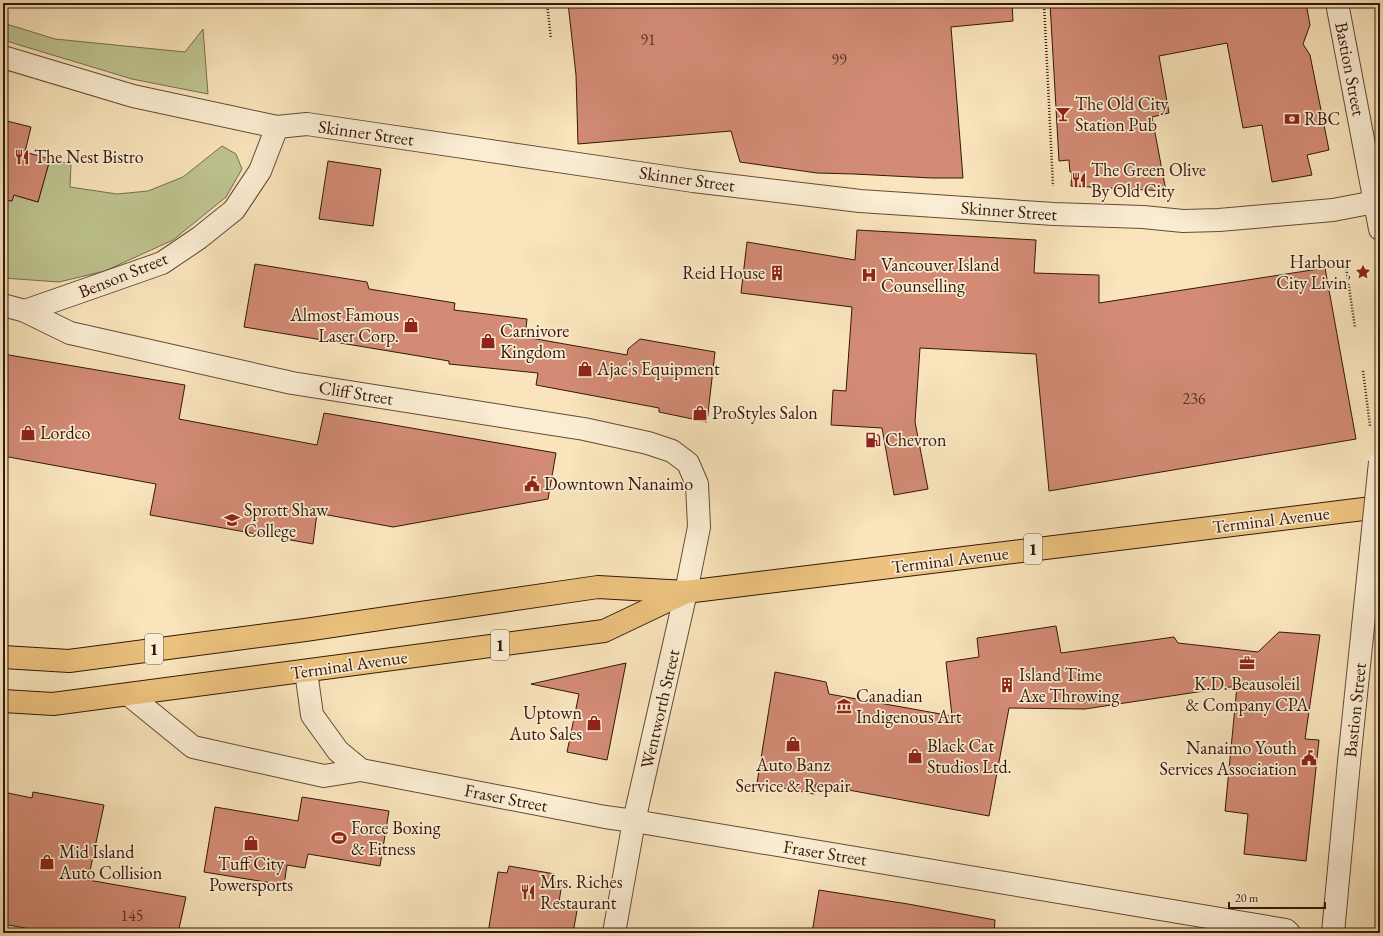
<svg xmlns="http://www.w3.org/2000/svg" width="1383" height="936" font-family="'EB Garamond',serif">
<rect width="100%" height="100%" fill="#f9e4bb"/>
<filter id="stains"><feTurbulence type="fractalNoise" baseFrequency=".005" numOctaves="4"/><feColorMatrix values="0 0 0 0 .2 0 0 0 0 .09 0 0 0 0 .02 0 0 0 .5 -.17"/></filter>
<radialGradient id="worn" r=".72"><stop offset=".6" stop-color="#630" stop-opacity="0"/><stop offset="1" stop-color="#630" stop-opacity=".3"/></radialGradient>
<g fill="#bec490" stroke="#786e4d">
<path d="M3,23L55,39L185,52L203,29L208,94L132,79L3,40Z"/>
<path d="M222,146L236,154L242,169L226,197L173,240L105,271L59,282L3,278V192L38,202L50,159L71,164L70,187L117,194L148,191L183,177Z"/>
</g>
<g fill="#d38b75" stroke="#33170a">
<path d="M568,3H1012L1013,21L951,27L963,178H932L854,174L817,173L740,162L731,131L578,144L576,75Z"/>
<path d="M1050,3H1306L1310,25L1303,44L1310,55L1329,150L1307,155L1312,175L1272,182L1262,125L1243,128L1227,43L1159,56L1169,113L1152,117L1166,191L1071,186L1072,172H1070L1069,160L1059,161Z"/>
<path d="M3,120L31,127L25,152L50,159L38,202L14,195L12,201L3,200Z"/>
<path d="M328,161L381,169L373,226L319,219Z"/>
<path d="M857,230L1036,240L1034,273L1099,275V303L1325,268L1356,439L1049,491L1036,354L920,348L915,422L928,489L894,495L882,428L831,425L833,390L846,391L852,307L741,293L747,242L855,260Z"/>
<path d="M255,264L367,282L369,289L455,303L454,310L527,319L525,337L627,355L628,349L640,339L715,352L707,422L659,412V408L536,385L538,373L449,364V361L244,327Z"/>
<path d="M3,354L185,385L179,419L317,445L324,413L556,453L548,499L393,527L317,513L313,544L150,515L156,484L3,456Z"/>
<path d="M1056,626L1061,653L1174,637L1178,643L1258,652L1279,632L1320,635L1305,739L1319,740L1306,861L1244,854L1248,814L1225,811L1237,686L1085,709L1009,708L989,816L816,784L814,794L757,783L775,672L826,682L829,694L952,716L946,662L979,657L977,638Z"/>
<path d="M626,663L607,760L567,752L579,694L531,684Z"/>
<path d="M3,792L32,798L33,792L104,805L88,880L186,897L178,933H52L3,924Z"/>
<path d="M302,797L389,811L380,866L308,854L305,868L287,865L284,885L204,872L215,807L298,821Z"/>
<path d="M509,866L555,874L553,881L562,883L559,902L578,905L573,933H488L498,872L507,873Z"/>
<path d="M819,890L908,904L995,920L994,933H812Z"/>
</g>
<g fill="none" stroke-linecap="round" stroke-linejoin="round">
<g stroke="#644a36" stroke-width="24">
<g id="minor">
<path d="M1337,3L1380,229"/>
<path d="M3,57L133,96L277,127L307,124L693,181L860,201L1054,214L1143,217L1183,221L1219,220L1333,210L1380,201"/>
<path d="M3,305L25,311L70,333L292,383L584,429L648,443L672,451L688,463L697,484L699,527L686,592L634,821L614,933"/>
<path d="M25,311L162,263L199,238L234,210L260,171L277,127"/>
<path d="M306,671L312,715L338,751L361,770"/>
<path d="M129,695L193,747L324,776L361,770L605,817L634,821L1286,930L1289,933"/>
<path d="M1333,933L1349,762"/>
</g>
</g>
<g stroke="#33170a" stroke-width="24">
<g id="highway">
<path d="M3,657L69,661L305,630L598,587L686,592L1380,507"/>
<path d="M3,701L53,704L604,631L684,593"/>
</g>
</g>
<g stroke="#33170a" stroke-width="2.5" stroke-dasharray="1 2" stroke-linecap="butt">
<path d="M547,3L551,39"/>
<path d="M1044,3L1053,186"/>
<path d="M1346,266L1355,328"/>
<path d="M1363,371L1370,426"/>
</g>
<use href="#minor" stroke="#fbedd3" stroke-width="22"/>
<use href="#highway" stroke="#ecc27e" stroke-width="22"/>
<g stroke="#644a36" stroke-width="24" stroke-linecap="butt">
<path id="minor-bridge" d="M1349,762L1380,462"/>
</g>
<use href="#minor-bridge" stroke="#fbedd3" stroke-width="22"/>
</g>
<defs>
<g id="bar-bare" transform="scale(1.2)"><path d="M-6-5H6L.8 .8V4.5H3.5V6h-7V4.5H-.8V.8Z" fill="#8f2418" stroke="#fbedd3" stroke-width="2.5" paint-order="stroke"/></g>
<g id="bank-bare" transform="scale(1.2)"><path d="M-6-4H6V4H-6ZM0-2.3a2.3 2.3 0 1 0 0 4.6a2.3 2.3 0 1 0 0-4.6Z" fill="#8f2418" stroke="#fbedd3" stroke-width="2.5" paint-order="stroke"/></g>
<g id="restaurant-bare" transform="scale(1.2)"><path d="M-5-6h1v4h1v-4h1v4h1v-4h1v5L-1.5 .5V6h-2V.5L-5-1ZM5-6V6H3V1.5H1.5Q1.5-4 5-6Z" fill="#8f2418" stroke="#fbedd3" stroke-width="2.5" paint-order="stroke"/></g>
<g id="sight-bare" transform="scale(1.2)"><path d="M0-6L1.8-2.2L6-1.7L2.9 1.2L3.7 5.4L0 3.3L-3.7 5.4L-2.9 1.2L-6-1.7L-1.8-2.2Z" fill="#8f2418" stroke="#fbedd3" stroke-width="2.5" paint-order="stroke"/></g>
<g id="building-bare" transform="scale(1.2)"><path d="M-4-6H4V6H1V3H-1V6H-4ZM-2.5-4.3h1.7v1.8h-1.7ZM.8-4.3h1.7v1.8H.8ZM-2.5-1h1.7V.8h-1.7ZM.8-1h1.7V.8H.8Z" fill="#8f2418" stroke="#fbedd3" stroke-width="2.5" paint-order="stroke"/></g>
<g id="hospital-bare" transform="scale(1.2)"><path d="M-5-5h3v3.5h4V-5h3V5h-3V1.5h-4V5h-3Z" fill="#8f2418" stroke="#fbedd3" stroke-width="2.5" paint-order="stroke"/></g>
<g id="shop-bare" transform="scale(1.2)"><path d="M-5-2.5h2.3a2.7 3.5 0 0 1 5.4 0H5L5.5 6h-11ZM-1.5-2.5h3a1.5 2.3 0 0 0-3 0Z" fill="#8f2418" stroke="#fbedd3" stroke-width="2.5" paint-order="stroke"/></g>
<g id="fuel-bare" transform="scale(1.2)"><path d="M-5.5-6h7V0h2V4h1.3V-2.5L3-4.5l.8-.8L6-3V5H2.5V1h-1V6h-7ZM-4.2-4.7v3.2H.2V-4.7Z" fill="#8f2418" stroke="#fbedd3" stroke-width="2.5" paint-order="stroke"/></g>
<g id="civic-bare" transform="scale(1.2)"><path d="M-.6-6.5H3V-4.5H.6V-3L4-1V1h2V6H-6V1h2V-1L-.6-3ZM-1.2 2.5V6h2.4V2.5Z" fill="#8f2418" stroke="#fbedd3" stroke-width="2.5" paint-order="stroke"/></g>
<g id="university-bare" transform="scale(1.2)"><path d="M0-5L7-2L0 1L-7-2ZM-4 1L0 2.5L4 1V4Q0 6-4 4Z" fill="#8f2418" stroke="#fbedd3" stroke-width="2.5" paint-order="stroke"/></g>
<g id="office-bare" transform="scale(1.2)"><path d="M-6-3h4V-5.5h4V-3h4V5H-6ZM-1-4.5V-3h2v-1.5ZM-6 0V1H6V0Z" fill="#8f2418" stroke="#fbedd3" stroke-width="2.5" paint-order="stroke"/></g>
<g id="museum-bare" transform="scale(1.2)"><path d="M0-6L6-3V-2H-6V-3ZM-5-1h2V3h-2ZM-1-1h2V3h-2ZM3-1h2V3H3ZM-6 4H6V6H-6Z" fill="#8f2418" stroke="#fbedd3" stroke-width="2.5" paint-order="stroke"/></g>
<g id="stadium-bare" transform="scale(1.2)"><path d="M0-5a6.5 5 0 1 0 0 10a6.5 5 0 1 0 0-10ZM-3.5-1.8h7v3.6h-7Z" fill="#8f2418" stroke="#fbedd3" stroke-width="2.5" paint-order="stroke"/></g>
</defs>
<g fill-rule="evenodd">
<use href="#bar-bare" x="1063" y="114"/>
<use href="#bank-bare" x="1292" y="119"/>
<use href="#restaurant-bare" x="22" y="157"/>
<use href="#restaurant-bare" x="1079" y="180"/>
<use href="#sight-bare" x="1363" y="272"/>
<use href="#building-bare" x="777" y="273"/>
<use href="#hospital-bare" x="869" y="275"/>
<use href="#shop-bare" x="411" y="325"/>
<use href="#shop-bare" x="488" y="341"/>
<use href="#shop-bare" x="585" y="369"/>
<use href="#shop-bare" x="700" y="413"/>
<use href="#shop-bare" x="28" y="433"/>
<use href="#fuel-bare" x="873" y="440"/>
<use href="#civic-bare" x="532" y="484"/>
<use href="#university-bare" x="232" y="520"/>
<use href="#office-bare" x="1247" y="663"/>
<use href="#building-bare" x="1007" y="685"/>
<use href="#museum-bare" x="844" y="706"/>
<use href="#shop-bare" x="594" y="723"/>
<use href="#shop-bare" x="793" y="744"/>
<use href="#shop-bare" x="915" y="756"/>
<use href="#civic-bare" x="1309" y="758"/>
<use href="#stadium-bare" x="339" y="838"/>
<use href="#shop-bare" x="251" y="843"/>
<use href="#shop-bare" x="47" y="862"/>
<use href="#restaurant-bare" x="528" y="892"/>
</g>
<g text-anchor="middle" stroke-width="3.5" stroke-linejoin="round" paint-order="stroke">
<g font-size="16" fill="#5b3425">
<text x="648" y="45">91</text>
<text x="839" y="65">99</text>
<text x="1194" y="404">236</text>
<text x="132" y="921">145</text>
</g>
<g fill="#fbedd3" stroke="#6f5746" stroke-width="1">
<rect x="1024" y="534" width="18" height="30" rx="3"/>
<rect x="491" y="630" width="18" height="30" rx="3"/>
<rect x="145" y="634" width="18" height="30" rx="3"/>
</g>
<g font-size="17" font-weight="bold" fill="#33170a">
<text x="1033" y="555">1</text>
<text x="500" y="651">1</text>
<text x="154" y="655">1</text>
</g>
<g font-size="18" fill="#33170a" stroke="#fbedd3">
<text transform="translate(1350 69) rotate(79)" y="6">Bastion Street</text>
<text transform="translate(366 133) rotate(8)" y="6">Skinner Street</text>
<text transform="translate(687 179) rotate(8)" y="6">Skinner Street</text>
<text transform="translate(1009 211) rotate(4)" y="6">Skinner Street</text>
<text transform="translate(123 275) rotate(-22)" y="6">Benson Street</text>
<text transform="translate(356 393) rotate(9)" y="6">Cliff Street</text>
<text transform="translate(1271 520) rotate(-7)" y="6">Terminal Avenue</text>
<text transform="translate(950 560) rotate(-7)" y="6">Terminal Avenue</text>
<text transform="translate(349 665) rotate(-8)" y="6">Terminal Avenue</text>
<text transform="translate(660 709) rotate(-77)" y="6">Wentworth Street</text>
<text transform="translate(1355 710) rotate(-84)" y="6">Bastion Street</text>
<text transform="translate(506 798) rotate(11)" y="6">Fraser Street</text>
<text transform="translate(825 853) rotate(9)" y="6">Fraser Street</text>
</g>
<g font-size="18" fill="#33170a" stroke="#fbedd3" text-anchor="start">
<text x="1075" y="110">The Old City<tspan x="1075" dy="21">Station Pub</tspan></text>
<text x="1304" y="125">RBC</text>
<text x="34" y="163">The Nest Bistro</text>
<text x="1091" y="176">The Green Olive<tspan x="1091" dy="21">By Old City</tspan></text>
<text x="1351" y="268" text-anchor="end">Harbour<tspan x="1351" dy="21">City Livin'</tspan></text>
<text x="881" y="271">Vancouver Island<tspan x="881" dy="21">Counselling</tspan></text>
<text x="765" y="279" text-anchor="end">Reid House</text>
<text x="399" y="321" text-anchor="end">Almost Famous<tspan x="399" dy="21">Laser Corp.</tspan></text>
<text x="500" y="337">Carnivore<tspan x="500" dy="21">Kingdom</tspan></text>
<text x="597" y="375">Ajac's Equipment</text>
<text x="712" y="419">ProStyles Salon</text>
<text x="40" y="439">Lordco</text>
<text x="885" y="446">Chevron</text>
<text x="544" y="490">Downtown Nanaimo</text>
<text x="244" y="516">Sprott Shaw<tspan x="244" dy="21">College</tspan></text>
<text x="1019" y="681">Island Time<tspan x="1019" dy="21">Axe Throwing</tspan></text>
<text x="1247" y="690" text-anchor="middle">K.D. Beausoleil<tspan x="1247" dy="21">&amp; Company CPA</tspan></text>
<text x="856" y="702">Canadian<tspan x="856" dy="21">Indigenous Art</tspan></text>
<text x="582" y="719" text-anchor="end">Uptown<tspan x="582" dy="21">Auto Sales</tspan></text>
<text x="927" y="752">Black Cat<tspan x="927" dy="21">Studios Ltd.</tspan></text>
<text x="1297" y="754" text-anchor="end">Nanaimo Youth<tspan x="1297" dy="21">Services Association</tspan></text>
<text x="793" y="771" text-anchor="middle">Auto Banz<tspan x="793" dy="21">Service &amp; Repair</tspan></text>
<text x="351" y="834">Force Boxing<tspan x="351" dy="21">&amp; Fitness</tspan></text>
<text x="59" y="858">Mid Island<tspan x="59" dy="21">Auto Collision</tspan></text>
<text x="251" y="870" text-anchor="middle">Tuff City<tspan x="251" dy="21">Powersports</tspan></text>
<text x="540" y="888">Mrs. Riches<tspan x="540" dy="21">Restaurant</tspan></text>
</g>
</g>
<rect width="1383" height="936" fill="none" stroke="#f9e4bb" stroke-width="16"/>
<rect x="4" y="4" width="1375" height="928" fill="none" stroke="#33170a" stroke-width="2"/>
<rect x="8" y="8" width="1367" height="920" fill="none" stroke="#33170a"/>
<path d="M1229 902v6h96v-6" fill="none" stroke="#33170a" stroke-width="2"/>
<text x="1235" y="902" font-size="12" fill="#33170a" stroke="#fbedd3" stroke-width="3" paint-order="stroke">20 m</text>
<rect width="100%" height="100%" filter="url(#stains)"/>
<rect width="100%" height="100%" fill="url(#worn)"/>
</svg>
